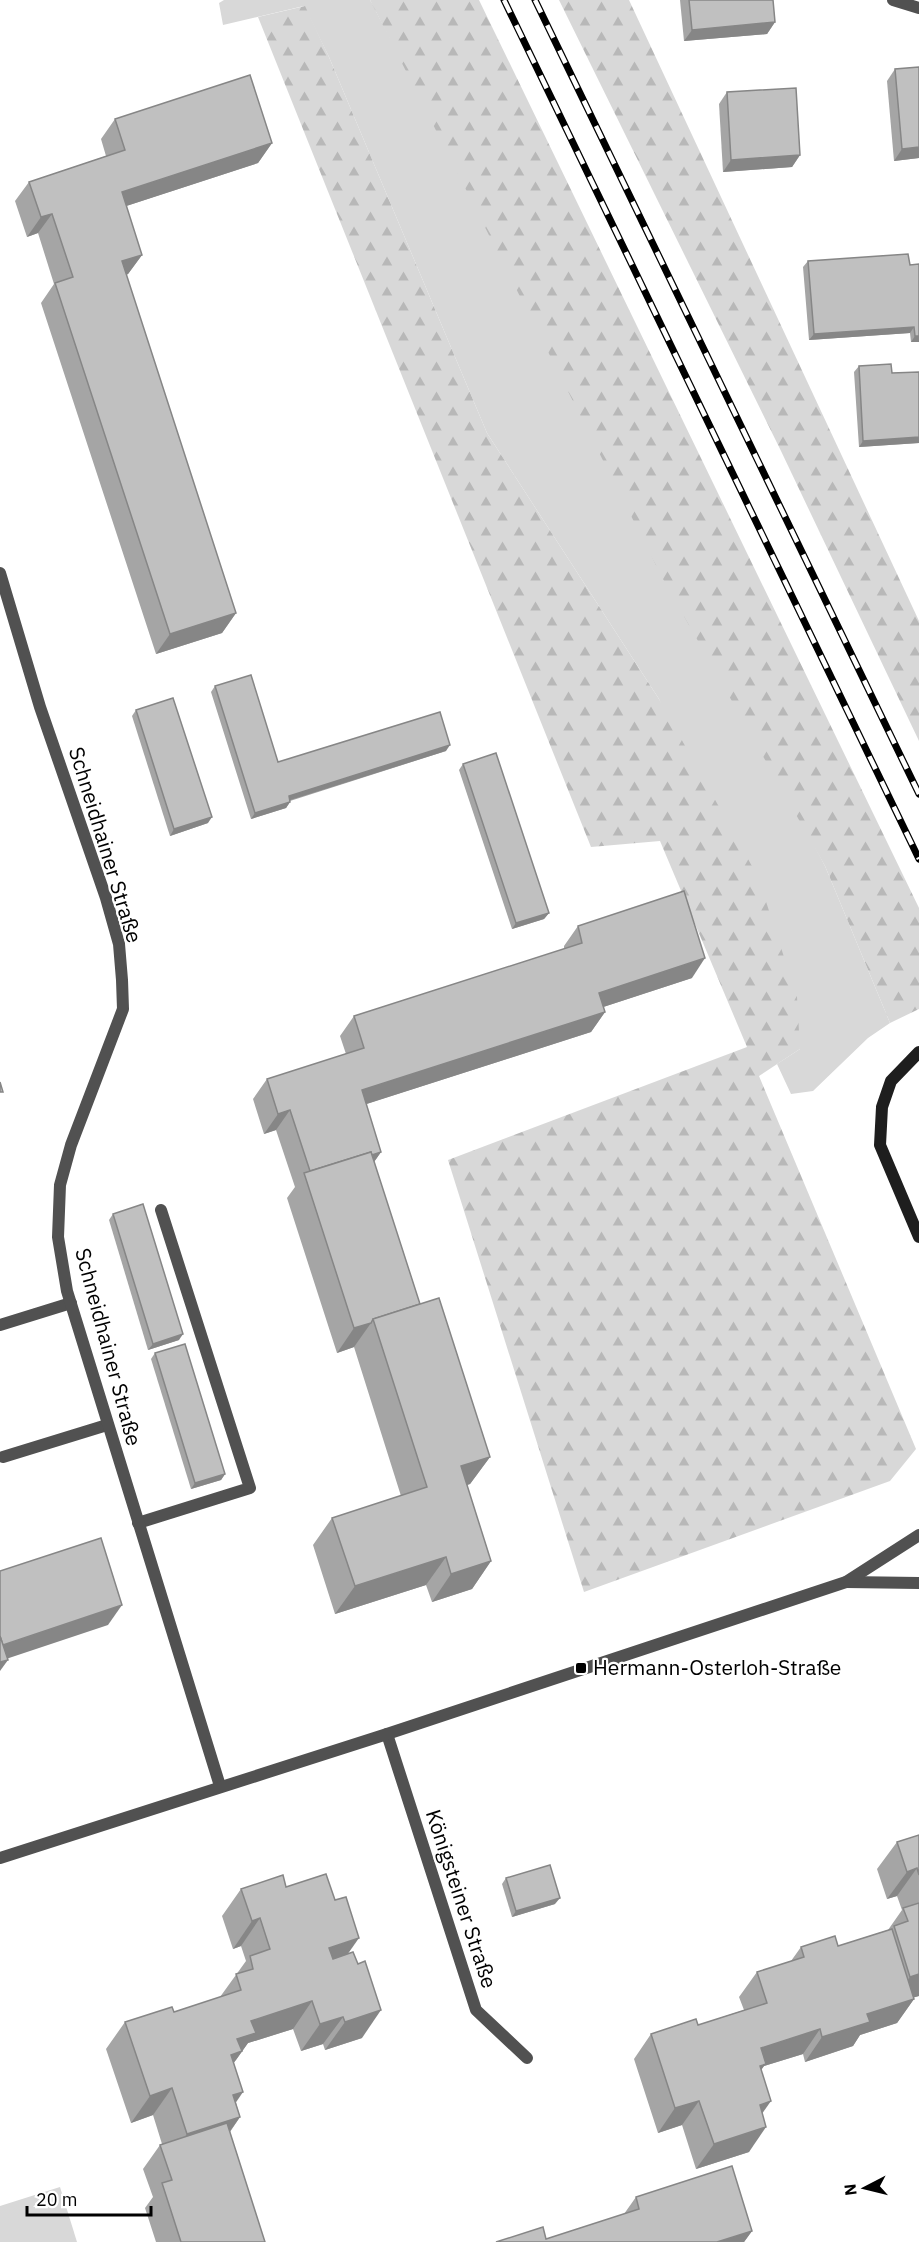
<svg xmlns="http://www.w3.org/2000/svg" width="919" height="2242" font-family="'IBM Plex Sans',sans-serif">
<defs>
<pattern id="forest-firs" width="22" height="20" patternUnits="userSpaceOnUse" patternTransform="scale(1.5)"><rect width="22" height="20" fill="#d8d8d8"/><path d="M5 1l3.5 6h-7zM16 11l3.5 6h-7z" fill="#b8b8b8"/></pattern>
</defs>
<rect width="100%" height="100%" fill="#fff"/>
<g fill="#d8d8d8">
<path d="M224,0H370L825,866L890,1023L868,1038L813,1091L791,1094L777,1064L800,1049L659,699L487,433L329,57L304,6L223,25L219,3Z"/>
<path d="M60,2187L77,2242H0V2206Z"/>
</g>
<g fill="url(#forest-firs)">
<path d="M370,0H479L919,908V1009L890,1023L825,866L663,579Z"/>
<path d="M559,0H629L919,621V741L781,451Z"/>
<path d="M305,6L329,57L487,433L659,699L758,877L797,997L800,1049L759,1076L916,1449L890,1481L584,1592L448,1160L747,1047L660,841L591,847L258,17Z"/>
</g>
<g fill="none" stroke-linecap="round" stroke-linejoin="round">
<g stroke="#515151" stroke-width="12">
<path d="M893,0L919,8"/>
<path d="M0,1325L71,1303"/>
<path d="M3,1457L107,1425"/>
<path d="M138,1523L250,1488L161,1210"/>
</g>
<g stroke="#515151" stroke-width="12">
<path d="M0,573L40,707L106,898L119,944L122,980L123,1009L71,1145L60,1185L58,1237L67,1291L220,1786"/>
<path d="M387,1734L476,2010L527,2058"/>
</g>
<g stroke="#515151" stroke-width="12">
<path d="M846,1582L919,1583"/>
<path d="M0,1858L387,1734L846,1582L919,1535"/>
</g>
<path stroke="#1e1e1e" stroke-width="12" d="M919,1052L891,1081L882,1107L880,1145L919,1237"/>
<g stroke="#000" stroke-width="7">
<g id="rail">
<path d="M504,0L919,859"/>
<path d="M535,0L919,794"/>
</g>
</g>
<use href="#rail" stroke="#fff" stroke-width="4.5" stroke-dasharray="14" stroke-linecap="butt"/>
</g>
<g fill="#a5a5a5">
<path d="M680,0H773L775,22L767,34L684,41Z"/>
<path d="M919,67V158L894,161L887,81L895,69Z"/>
<path d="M727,92L800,155L792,167L723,172L719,104Z"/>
<path d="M115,119L272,143L258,163L126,206L142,255L128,274L126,275L236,613L222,633L156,654L41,303L54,284L38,233L27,237L15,201L29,182L106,156L101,139Z"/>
<path d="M808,261L910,265L919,264V342H911L910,333L809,340L803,267Z"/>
<path d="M859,366L892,373L919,372V443L859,447L854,372Z"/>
<path d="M215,686L278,762L446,751L290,801V802L286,808L251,819L211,692Z"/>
<path d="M136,710L208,823L170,836L132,716Z"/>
<path d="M463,764L549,913L544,919L512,929L459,770Z"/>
<path d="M578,926L692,978L603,1007L605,1012L591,1032L366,1104L381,1152L374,1162L420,1304L490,1457L470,1484L467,1485L491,1561L472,1589L432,1602L426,1585L335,1614L313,1545L332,1518L401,1496L354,1347L337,1353L287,1198L295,1187L276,1130L264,1134L253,1099L267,1079L346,1054L340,1036L354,1016L564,949V946Z"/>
<path d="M113,1214L179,1340L148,1350L109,1220Z"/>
<path d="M155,1353L225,1474L221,1480L191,1489L151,1359Z"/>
<path d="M919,1835V1996L914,1997V1999L897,2023L860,2035L853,2046L805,2062L803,2054L764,2066L761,2070L762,2113L749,2152L696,2169L682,2125L658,2133L634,2059L651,2034L698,2025L744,2010L739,1997L757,1972L791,1961L801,1947L838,1946L888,1930L902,1910L897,1896L887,1899L877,1869L897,1842Z"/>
<path d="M506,1878L555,1904L512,1917L502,1884Z"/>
<path d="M286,1887L348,1954L362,2038L325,2050L323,2044L301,2051L293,2029L248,2043L236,2060L234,2062L236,2103L240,2117L230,2132L265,2242H156L145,2208L153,2197L143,2169L160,2145L162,2144L153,2115L131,2123L106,2049L125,2022L174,2012L220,1997L246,1961L241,1946L233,1949L222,1916L241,1889Z"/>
<path d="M636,2197L752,2231L744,2242H496L546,2239L624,2214Z"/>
</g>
<g fill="#868686">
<path d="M775,22L767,34L684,41L692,30Z"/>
<path d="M272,143L258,163L108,212L122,192Z"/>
<path d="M919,147V158L894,161L902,149Z"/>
<path d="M800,155L792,167L723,172L731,160Z"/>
<path d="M52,214L38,233L27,237L41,217Z"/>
<path d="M142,255L128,274L108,281L122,261Z"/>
<path d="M914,327L910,333L809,340L814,334Z"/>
<path d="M915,336H919V342H911Z"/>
<path d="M919,437V443L859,447L863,441Z"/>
<path d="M236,613L222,633L156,654L170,634Z"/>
<path d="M450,745L446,751L284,802L289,796Z"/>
<path d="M290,802L286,808L251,819L255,813Z"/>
<path d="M212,817L208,823L170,836L174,829Z"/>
<path d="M549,913L544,919L512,929L516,923Z"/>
<path d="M705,958L692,978L585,1013L599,993Z"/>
<path d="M605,1012L591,1032L348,1110L362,1090Z"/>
<path d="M290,1110L276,1130L264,1134L278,1114Z"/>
<path d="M381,1152L367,1172L311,1175Z"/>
<path d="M371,1323L354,1347L337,1353L354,1328Z"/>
<path d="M183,1334L179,1340L148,1350L153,1344Z"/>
<path d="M490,1457L470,1484L442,1493L461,1466Z"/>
<path d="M225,1474L221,1480L191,1489L195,1483Z"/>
<path d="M446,1557L426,1585L335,1614L355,1586Z"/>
<path d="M491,1561L472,1589L432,1602L451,1574Z"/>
<path d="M122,1605L108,1625L0,1661V1646Z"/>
<path d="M8,1660L0,1671V1662Z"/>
<path d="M917,1868L897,1896L887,1899L907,1872Z"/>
<path d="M560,1898L555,1904L512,1917L516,1911Z"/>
<path d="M260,1918L241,1946L233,1949L252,1921Z"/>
<path d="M359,1938L340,1965L310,1975L329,1948Z"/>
<path d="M919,1974V1996L891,2004L910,1977Z"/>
<path d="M914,1999L897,2023L860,2035L853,2046L805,2062L822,2037L867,2014Z"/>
<path d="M312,2001L293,2029L248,2043L223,2078L237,2039L251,2021Z"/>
<path d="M381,2010L362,2038L325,2050L345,2022Z"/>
<path d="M343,2017L323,2044L301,2051L320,2024Z"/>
<path d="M820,2029L803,2054L764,2066L748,2088L761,2048Z"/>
<path d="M172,2088L153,2115L131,2123L150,2096Z"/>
<path d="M243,2092L224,2120L233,2095Z"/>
<path d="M699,2101L682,2125L658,2133L675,2108Z"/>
<path d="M771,2101L754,2125L760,2105Z"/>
<path d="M240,2117L221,2144L168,2161L187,2134Z"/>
<path d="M766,2127L749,2152L696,2169L714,2144Z"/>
<path d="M752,2231L744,2242H717Z"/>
</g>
<g fill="#c0c0c0" stroke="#868686" stroke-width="1.5">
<path d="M689,0H773L775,22L692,30Z"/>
<path d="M919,67V147L902,149L895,69Z"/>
<path d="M250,75L272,143L122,192L142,255L122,261L236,613L170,634L55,283L73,277L52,214L41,217L29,182L125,150L115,119Z"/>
<path d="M796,88L800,155L731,160L727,92Z"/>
<path d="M908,254L910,265L919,264V336H915L914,327L814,334L808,261Z"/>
<path d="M891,364L892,373L919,372V437L863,441L859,366Z"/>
<path d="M251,675L278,762L440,712L450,745L289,796L290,802L255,813L215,686Z"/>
<path d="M173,698L212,817L174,829L136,710Z"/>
<path d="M496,753L549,913L516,923L463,764Z"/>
<path d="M684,891L705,958L599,993L605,1012L362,1090L381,1152L372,1155L371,1152L310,1171L290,1110L278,1114L267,1079L364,1048L354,1016L582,943L578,926Z"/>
<path d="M0,1082L3,1092H0Z"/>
<path d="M371,1152L420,1304L373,1319L371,1323L354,1328L304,1173Z"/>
<path d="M143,1204L183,1334L153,1344L113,1214Z"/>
<path d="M439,1298L490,1457L461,1466L491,1561L451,1574L446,1557L355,1586L332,1518L427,1487L373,1319Z"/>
<path d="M185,1344L225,1474L195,1483L155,1353Z"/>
<path d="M101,1538L122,1605L3,1645L0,1636V1571Z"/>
<path d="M0,1636L8,1660L0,1662Z"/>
<path d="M919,1835V1875L917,1868L907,1872L897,1842Z"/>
<path d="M550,1865L560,1898L516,1911L506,1878Z"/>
<path d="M326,1874L335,1900L346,1897L359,1938L329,1948L333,1959L353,1952L358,1964L365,1961L381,2010L345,2022L343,2017L320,2024L312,2001L251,2021L256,2033L237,2039L242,2051L231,2055L243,2092L233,2095L240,2117L187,2134L172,2088L150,2096L125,2022L172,2007L174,2012L241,1990L236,1974L253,1969L250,1956L270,1949L260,1918L252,1921L241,1889L283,1875L286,1887Z"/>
<path d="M919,1903V1974L910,1977L894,1926L908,1921L903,1908Z"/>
<path d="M892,1929L914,1999L867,2014L870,2022L822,2037L820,2029L761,2048L766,2064L760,2066L771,2101L760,2105L766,2127L714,2144L699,2101L675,2108L651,2034L696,2019L698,2025L767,2003L757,1972L804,1957L801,1947L835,1936L838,1946Z"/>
<path d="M227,2123L265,2242H181L162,2183L172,2180L160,2145Z"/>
<path d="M732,2166L752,2231L717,2242H496L543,2227L546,2239L639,2209L636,2197Z"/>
</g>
<rect fill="#000" stroke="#fff" stroke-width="2" x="575" y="1662" width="12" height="12" rx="3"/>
<g text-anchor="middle" stroke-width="4.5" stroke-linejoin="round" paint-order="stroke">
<g font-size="21" fill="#000" stroke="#fff">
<text transform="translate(105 845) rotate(73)" y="7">Schneidhainer Straße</text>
<text transform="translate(108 1347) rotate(75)" y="7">Schneidhainer Straße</text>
<text transform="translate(461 1899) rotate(72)" y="7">Königsteiner Straße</text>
</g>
<g font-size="21" fill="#000" stroke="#fff" text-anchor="start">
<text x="593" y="1675">Hermann-Osterloh-Straße</text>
</g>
</g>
<g transform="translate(865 2188) rotate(263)" stroke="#ffffff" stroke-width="4.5" paint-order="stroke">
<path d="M0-4.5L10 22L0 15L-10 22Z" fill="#000000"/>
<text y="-9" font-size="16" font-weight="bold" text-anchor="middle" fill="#000000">N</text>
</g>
<path d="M27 2206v9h124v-9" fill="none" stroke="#000000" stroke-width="3"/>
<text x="36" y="2206" font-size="18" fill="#000000" stroke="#ffffff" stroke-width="4.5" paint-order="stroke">20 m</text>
</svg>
